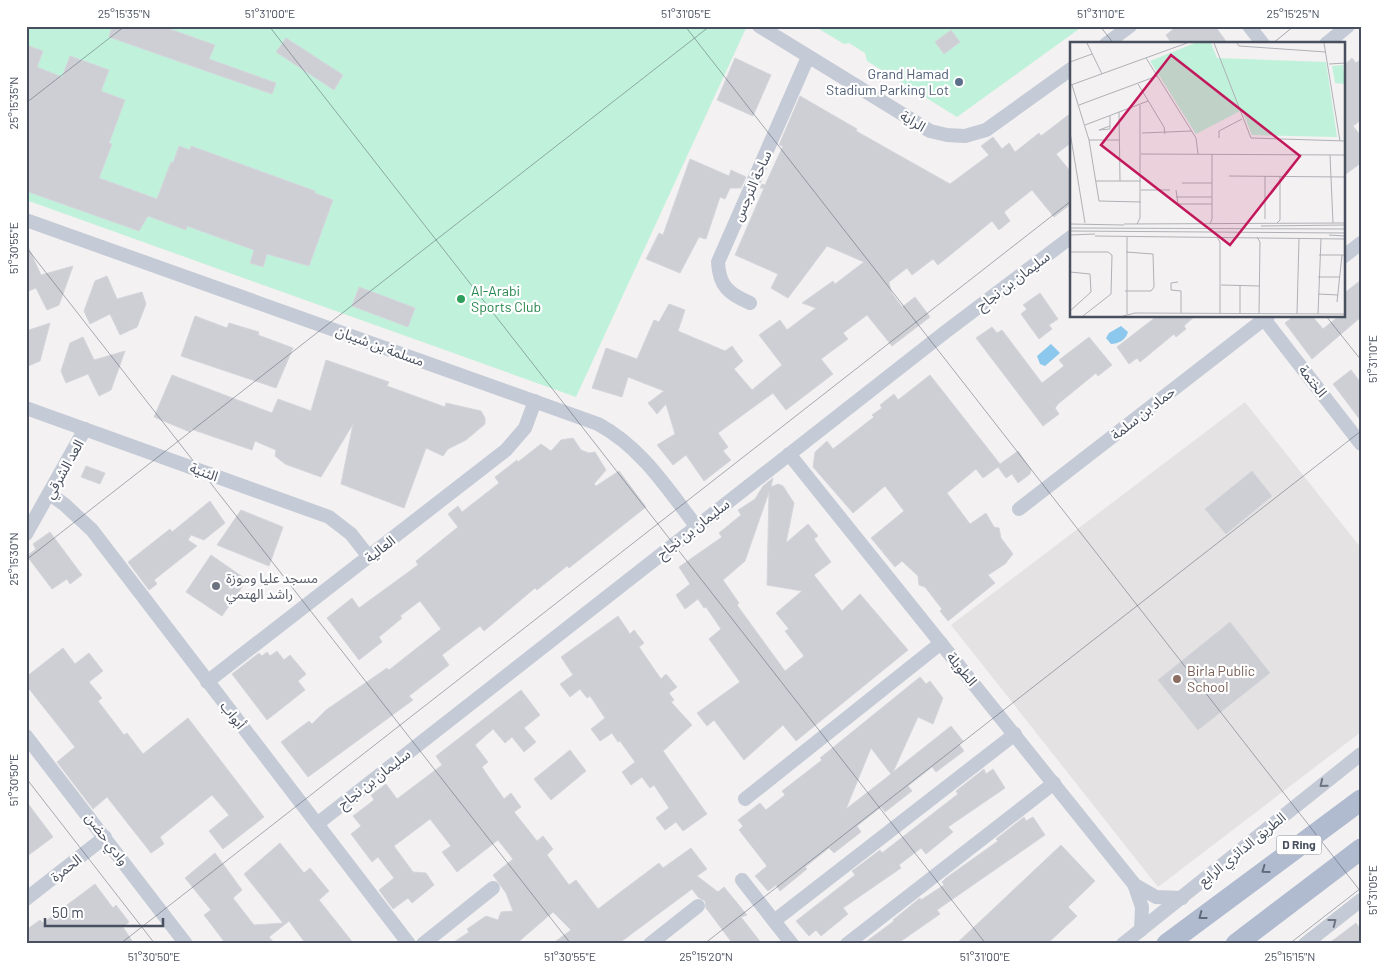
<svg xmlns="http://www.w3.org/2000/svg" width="1387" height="970" font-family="Barlow,'Noto Sans Arabic',sans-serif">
<rect width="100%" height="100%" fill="#f3f1f1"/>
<path fill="#e4e2e3" d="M1245,402L1361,548V732L1158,887L951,625Z"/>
<g fill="#c0f1db">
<path d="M26,26H747L576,397L26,200Z"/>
<path d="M814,26H1083L957,117L867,61L865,53L849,43L844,44Z"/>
</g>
<g fill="#8cc8ee">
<path d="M1121,326L1128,332C1126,340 1118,344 1111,344L1106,338L1109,333Z"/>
<path d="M1051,344L1060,353L1045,366L1040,364L1037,356Z"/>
</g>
<g fill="#cdcfd5" stroke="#d5d6dc" fill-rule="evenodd">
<path d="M112,26H161L215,45L209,59L276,83L272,94L109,37Z"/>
<path d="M1177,26H1215L1228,44H1172L1166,35Z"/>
<path d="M951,30L960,42L944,54L935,42Z"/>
<path d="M286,38L343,75L334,90L276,52Z"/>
<path d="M26,45L43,51L37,67L62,77L70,56L109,70L101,91L125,100L109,143L112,144L99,178L157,199L171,162L173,163L179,146L190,150L191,146L315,191V193L333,200L309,266L267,254L263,267L250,263L254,250L187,226L186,230L148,216L139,231L26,191Z"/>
<path d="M735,58L771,75L753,116L717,100Z"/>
<path d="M1352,58L1356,63L1361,59V120L1353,126L1361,136V163L1343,176V66Z"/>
<path d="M800,96L857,129L856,131L950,184L989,155L981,146L993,137L1002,149L1009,143L1015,152L1039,133L1041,136L1071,113V143L1056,154L1071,172V204L1054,217L1032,190L1004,212L1010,221L999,230L992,221L938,265L933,259L912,275L907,268L889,282L891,292L902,307L915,297L930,317L892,346L867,315L843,333L848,339L821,359L833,374L786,410L773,393L718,433L728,447L723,451L731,460L704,481L686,455L673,465L657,445L675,434L666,404L657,414L648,403L664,391L628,377L622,397L592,388L606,348L637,359L654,320L659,322L669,304L685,310L678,331L725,351L732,346L743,361L734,369L752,390L782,365L759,335L780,320L787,330L816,308L802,303L833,281L835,284L864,262L827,246L788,298L771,288L778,274L735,255L764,188H760L762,184L765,185L783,146L779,145Z"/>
<path d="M690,159L729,176L731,170L746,177L741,188H730L725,199L720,197L706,239L699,237L680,273L646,259L659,233L663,235Z"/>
<path d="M26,242L41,275L73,266L59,305L47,310L36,288L26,292Z"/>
<path d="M107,276L117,299L142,292L146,304L137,327L120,335L110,314L90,324L84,311L95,281Z"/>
<path d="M1361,280V317L1312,359L1285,323L1294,316H1312L1323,329L1339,316H1343V294Z"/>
<path d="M359,287L415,308L408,327L352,306Z"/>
<path d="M1040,293L1058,319L1049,325L1052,329L1039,339L1021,314L1027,309L1023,305Z"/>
<path d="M195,316L227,328L229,323L259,332L258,335L293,348L276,388L181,356Z"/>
<path d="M1157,316H1195L1184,326L1186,329L1176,337L1174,334L1140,362L1137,358L1129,364L1117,347Z"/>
<path d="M50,323L40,361L26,367V333L29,330Z"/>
<path d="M992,327L997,333L1002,330L1042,383L1064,366L1059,360L1089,337L1112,365L1098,376L1096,373L1058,404L1055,408L1059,414L1043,426L976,338Z"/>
<path d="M83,337L94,360L125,351L111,390L99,396L88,374L66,383L61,371L70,343Z"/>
<path d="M326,360L389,382L387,386L445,407L446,403L481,411L485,418V424L466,440L448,449L443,456L426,448L404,508L341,484L353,424L321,477L285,464L275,456L276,450L255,441L252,450L191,429L190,432L154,417L172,375L272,413L278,399L311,411Z"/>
<path d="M1351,370L1361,383V421L1333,384Z"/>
<path d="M930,375L1000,464L1018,451L1031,470L1030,474L1018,483L1012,474L1006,478L998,467L983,478L976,469L947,493L970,524L986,513L994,527L999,528L1001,538L1013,554L1005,564L988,575L995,583L948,621L940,611L942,609L925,587L919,585L918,576L902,561L895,567L871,538L904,511L885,486L853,513L813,467L815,452L827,441L833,449L874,417L872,415L882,408L880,405L894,394L898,400Z"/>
<path d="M573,438L581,450L589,453L595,452L606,470L594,484L596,486L619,471L646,507L569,568L567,566L537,590L535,588L484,631L480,626L442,655L449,665L409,696L413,700L308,777L281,742L309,721L312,724L326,710L387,668L389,670L441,629L420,601L400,616L402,618L379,637L382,642L359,660L327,618L352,598L359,608L418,565L416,561L458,527L448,514L458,506L462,512L499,483L495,477L517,460L518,462L541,444L551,451L561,440Z"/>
<path d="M86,466L105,473L100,484L81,477Z"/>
<path d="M1252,471L1272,496L1226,534L1205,509Z"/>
<path d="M773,478L771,487L778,484L783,486L794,503L786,543L808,524L818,536L814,539L831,562L814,575L842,611L860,594L908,650L796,741L783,725L744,760L714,720L707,726L697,713L740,682L709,639L721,629L706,607L704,608L698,599L685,609L676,595L690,584L679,567L722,537L719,533L741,515L738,510L755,499L763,486ZM769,492L767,585L802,591L776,613L789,629L785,631L804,656L785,671L737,605L739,603L723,580L745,561Z"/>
<path d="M210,501L225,523L204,540L191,535L188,540L197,546L154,580L157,584L149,590L128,562L170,529L172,532Z"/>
<path d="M241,510L283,527L269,566L217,545Z"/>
<path d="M50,532L82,575L70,584L67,579L52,589L27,556L36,549L33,544Z"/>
<path d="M211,555L247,580L222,616L186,592Z"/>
<path d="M618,616L630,634L634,630L644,643L639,647L661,679L666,674L677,687L669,693L674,700L671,702L692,725L663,751L707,814L683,831L676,822L665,830L656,818L669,808L654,785L650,788L642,777L631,785L622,772L635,762L620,741L618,742L612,733L600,741L591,729L605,718L590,696L587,698L580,689L570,697L560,684L573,675L561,657Z"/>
<path d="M1230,622L1270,673L1198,730L1158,680Z"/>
<path d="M63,648L75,664L89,653L103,671L89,682L102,698L98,701L124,735L127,733L143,754L188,718L264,817L223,849L209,831L229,815L212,795L160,837L164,844L151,853L107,797L93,809L57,762L75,747L26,685V677Z"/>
<path d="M277,651L284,660L290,655L306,674L298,681L305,690L267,720L232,674L259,653L262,656L267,652L270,656Z"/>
<path d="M920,677L926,684L930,681L943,698L933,724L918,717L893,772L951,726L963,741L959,744L964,751L936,772L932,767L908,786L912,791L885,812L881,807L857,826L861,832L834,853L829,848L805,867L807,869L780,891L776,885L768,891L755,876L767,866L739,830L743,826L738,820L760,803L766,810L785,795L782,791L822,760L820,758ZM871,748L891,774L846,809Z"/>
<path d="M521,690L540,715L524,728L536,742L524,752L512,737L505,743L493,729L475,745L488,762L482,767L488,776L504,799L511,793L521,807L514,812L537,841L543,836L553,849L547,855L569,885L576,880L598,909L659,863L663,868L691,848L707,869L697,876L718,892L724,887L747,915L741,917L762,944H733L706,908L705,901L698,897L692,889L618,944H552L571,930L553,912L516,944H451L469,932L467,929L486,916L498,920L501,912L513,911L506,893L493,875L513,859L498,840L457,872L442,852L451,846L430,819L394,846L413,872L426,873L434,885L412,903L408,898L393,909L379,890L394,878L378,857L372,862L351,834L361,826L353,816L374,800L371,795L386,784L397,799L442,765L436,756Z"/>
<path d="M570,750L586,771L551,800L534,779Z"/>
<path d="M984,769L986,774L993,769L1005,788L948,827L953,832L926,854L921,848L899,865L901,868L843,908L848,914L821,936L816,930L809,936L796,921L855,875L852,871L880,850L882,853L958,794L956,791Z"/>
<path d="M26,801L53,837L26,857Z"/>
<path d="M1024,817L1026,821L1033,817L1045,835L937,910L940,914L897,944H863L894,921L893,920L920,898L921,900L944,885L942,882L946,878L998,841L996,839Z"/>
<path d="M280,843L304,873L310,868L329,891L319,900L354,944H306L289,921L269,937L275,944H226L204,915L211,910L185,878L215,853L242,890L233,898L254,925L283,923L244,874Z"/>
<path d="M1061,845L1095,881L1068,907L1077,916L1047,944H956Z"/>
<path d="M95,884L113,908L116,905L129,922L123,927L134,944H26V930L40,920L43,923Z"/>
<path d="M1356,923L1361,930V944H1328Z"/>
</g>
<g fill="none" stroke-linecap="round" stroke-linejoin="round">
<g stroke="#c4cad6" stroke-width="14">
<path d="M759,26L930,131L947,135L965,136L986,130L1071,69"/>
<path d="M1249,26L1263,44"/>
<path d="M1106,44L1130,26"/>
<path d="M1326,44L1348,26"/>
<path d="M26,220L598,424C641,447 667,488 696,526"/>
<path d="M1343,257L1361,243"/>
<path d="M750,303C729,294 719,286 718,262L808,57"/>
<path d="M1264,319L1361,444"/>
<path d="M26,408L329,517L351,534L369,557"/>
<path d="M789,454L1134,884L1142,907L1141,930"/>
<path d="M50,494L65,505L92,530L409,944"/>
<path d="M1019,509L1268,316"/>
<path d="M26,534L85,429"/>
<path d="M207,682L506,450L525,428L535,401"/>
<path d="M26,736L186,944"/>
<path d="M745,799L941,643"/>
<path d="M317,824L944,333L1071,237"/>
<path d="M742,880L792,944"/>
<path d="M1135,885L1156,897L1182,898"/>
<path d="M26,899L105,837"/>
<path d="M774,921L1015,734"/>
<path d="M423,944L493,888"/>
<path d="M650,944L698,906"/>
<path d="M847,944L1054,783"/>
<path d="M1123,944L1361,754"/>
<path d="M1305,944L1361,900"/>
</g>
<g stroke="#b0bbd0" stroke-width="21">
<path d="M1167,944L1361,800"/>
<path d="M1236,944L1361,849"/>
</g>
</g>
<defs><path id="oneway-chevron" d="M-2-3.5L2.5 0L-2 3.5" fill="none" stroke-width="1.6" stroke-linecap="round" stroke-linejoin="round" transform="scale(1.25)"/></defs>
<g stroke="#6d7583">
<use href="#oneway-chevron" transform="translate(1323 784) rotate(141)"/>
<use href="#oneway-chevron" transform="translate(1333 922) rotate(-38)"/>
</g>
<g stroke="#626b7b">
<use href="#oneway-chevron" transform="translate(1265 870) rotate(144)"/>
<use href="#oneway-chevron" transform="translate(1202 916) rotate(143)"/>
</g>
<path fill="none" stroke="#48505f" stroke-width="1" stroke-opacity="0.45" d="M269,26L986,944M685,26L1361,892M1100,26L1114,44M1272,44L1294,26M26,103L125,26M26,247L571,944M1326,316L1361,360M26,560L710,26M26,778L155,944M120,944L1071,201M704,944L1361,431M1289,944L1361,888"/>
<circle fill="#5c6f8a" stroke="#fff" stroke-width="2" cx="959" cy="82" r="5"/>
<circle fill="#2e9e5b" stroke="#fff" stroke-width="2" cx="461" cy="299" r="5"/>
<circle fill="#6b7280" stroke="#fff" stroke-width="2" cx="216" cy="586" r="5"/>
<circle fill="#8d6e63" stroke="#fff" stroke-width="2" cx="1177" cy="679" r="5"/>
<g text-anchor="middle" stroke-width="4.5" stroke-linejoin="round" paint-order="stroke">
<rect fill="#fff" stroke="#7f848f" stroke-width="1" x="1276.5" y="835.5" width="45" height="19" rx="4"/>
<g font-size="12" font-weight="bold" fill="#48505f">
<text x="1299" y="849">D Ring</text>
</g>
<g font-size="14" fill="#4e5e75" stroke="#fff" text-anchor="end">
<text x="949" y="79">Grand Hamad<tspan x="949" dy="16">Stadium Parking Lot</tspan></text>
</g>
<g font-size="14" fill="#48505f" stroke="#fff">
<text transform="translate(913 121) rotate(31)" y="5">الراية</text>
<text transform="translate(752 186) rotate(-66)" y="5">ساحة النرجس</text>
<text transform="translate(1013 281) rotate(-37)" y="5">سليمان بن نجاح</text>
<text transform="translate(380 346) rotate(20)" y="5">مسلمة بن شيبان</text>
<text transform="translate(1313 381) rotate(52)" y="5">الختمة</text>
<text transform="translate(1143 413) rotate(-38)" y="5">حماد بن سلمة</text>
<text transform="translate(64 469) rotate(-61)" y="5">العد الشرقي</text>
<text transform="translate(204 472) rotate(20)" y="5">الثنية</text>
<text transform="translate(693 529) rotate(-38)" y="5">سليمان بن نجاح</text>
<text transform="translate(380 549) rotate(-38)" y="5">العالية</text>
<text transform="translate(962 669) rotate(51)" y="5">الطويلة</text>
<text transform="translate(233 715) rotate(52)" y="5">أبواب</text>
<text transform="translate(374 779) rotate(-38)" y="5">سليمان بن نجاح</text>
<text transform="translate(107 839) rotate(53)" y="5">وادي حضن</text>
<text transform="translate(1242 849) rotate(-39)" y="5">الطريق الدائري الرابع</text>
<text transform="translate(66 868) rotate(-38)" y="5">الحمرة</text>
</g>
<g font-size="14" fill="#27864d" stroke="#fff" text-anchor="start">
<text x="471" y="296">Al-Arabi<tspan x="471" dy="16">Sports Club</tspan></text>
</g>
<g font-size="14" fill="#5b616d" stroke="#fff" text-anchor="start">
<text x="226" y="583">مسجد عليا وموزة<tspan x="226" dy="16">راشد الهتمي</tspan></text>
</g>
<g font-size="14" fill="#785e54" stroke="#fff" text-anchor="start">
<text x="1187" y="676">Birla Public<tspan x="1187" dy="16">School</tspan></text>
</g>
</g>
<g transform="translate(1070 42)">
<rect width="275" height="275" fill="#f3f1f1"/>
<path d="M125,1H141L147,16L256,20L267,95L182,93L172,68L126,92L80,19ZM273,23L275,42L265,41L262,24Z" fill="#c0f1db"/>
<path fill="none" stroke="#afb1b7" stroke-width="1" d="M17,1L32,32M144,1L181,96L275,99M167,1L169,4L256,10M254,1L270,99M76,16L126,96L128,112M0,20L22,12M259,22L275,21M68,42L94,85L95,92M1,43L117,1M2,43L19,98L29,159L71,160M9,63L87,34M49,70L50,139M40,74V87L29,88L40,84M15,83L78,59M0,90L15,181M72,91L122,89M149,96V89L172,77M19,98H50M71,112L275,113M260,113L263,181M159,134L275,135M26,139H71M112,141H142M71,148H100M106,148L108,162H142M106,155H142M195,177V134M207,181L210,178V134M0,182L54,183M54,182L275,181M67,182L70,176V63M140,182L142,177V112M191,184L275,183M0,186L275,187M0,189L275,191M0,193L25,192M259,193L275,194M25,194L275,197M147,195L150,200V272M187,195L190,200L189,272M0,210H38L42,213L41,252L13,274M249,213H275M0,230L20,232L21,250L0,269M248,235H269M108,240L101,241V248L111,249M151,243L190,244M55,249H81L84,245L83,212L56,210M248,252L268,253M267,260L272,213M111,271V249M57,272V195M170,272V243M227,272L229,196M248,272L251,197M53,274L65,271L275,272"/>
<path fill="#c2185b" fill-opacity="0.15" stroke="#c2185b" stroke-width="2.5" d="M101,13L230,114L160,203L31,103Z"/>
<rect width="275" height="275" fill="none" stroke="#48505f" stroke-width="2.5"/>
</g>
<rect width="1387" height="970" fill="none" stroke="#ffffff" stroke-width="55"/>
<path d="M45 918v8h118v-8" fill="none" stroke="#48505f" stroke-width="2.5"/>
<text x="52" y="918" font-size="15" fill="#48505f" stroke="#ffffff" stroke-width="4" paint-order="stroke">50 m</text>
<rect x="28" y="28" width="1332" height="914" fill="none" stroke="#48505f" stroke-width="2"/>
<g font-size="12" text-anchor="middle" fill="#48505f">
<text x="124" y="18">25°15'35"N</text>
<text x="270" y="18">51°31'00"E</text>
<text x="686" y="18">51°31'05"E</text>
<text x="1101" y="18">51°31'10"E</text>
<text x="1293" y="18">25°15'25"N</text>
<text transform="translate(14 103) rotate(-90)" y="4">25°15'35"N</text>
<text transform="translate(14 248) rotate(-90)" y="4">51°30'55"E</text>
<text transform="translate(1373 359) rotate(-90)" y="4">51°31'10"E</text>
<text transform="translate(14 559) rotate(-90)" y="4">25°15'30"N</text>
<text transform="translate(14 780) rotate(-90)" y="4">51°30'50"E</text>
<text transform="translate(1373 890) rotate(-90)" y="4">51°31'05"E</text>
<text x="154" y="961">51°30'50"E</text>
<text x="570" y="961">51°30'55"E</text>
<text x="706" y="961">25°15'20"N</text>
<text x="985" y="961">51°31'00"E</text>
<text x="1290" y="961">25°15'15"N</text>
</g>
</svg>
